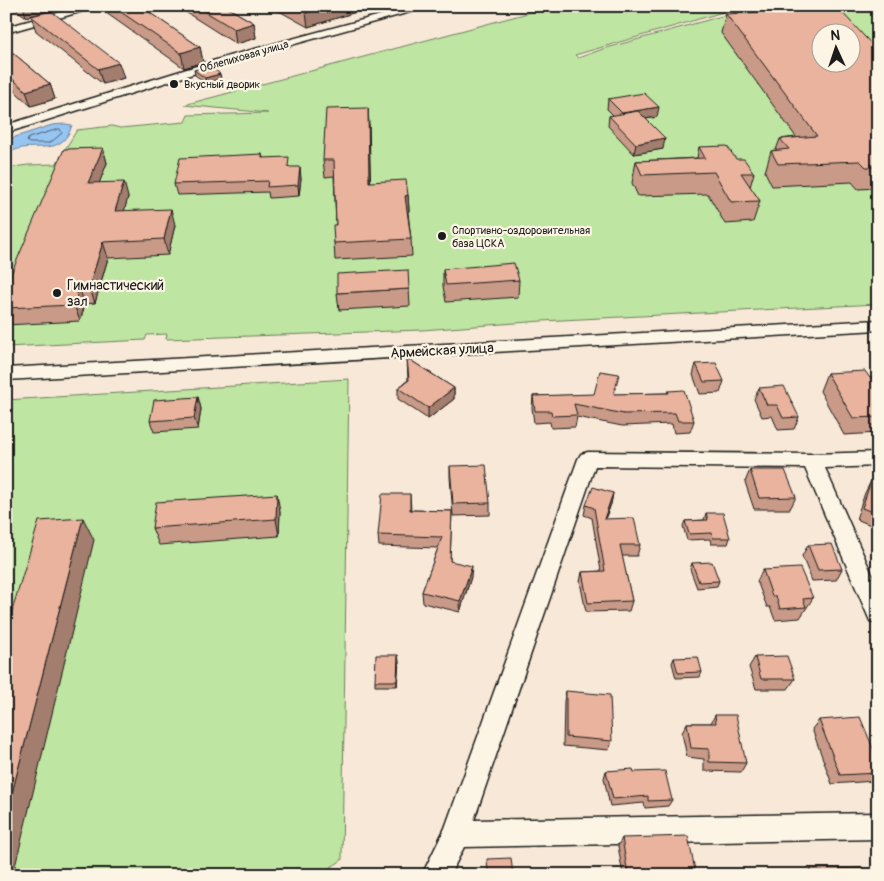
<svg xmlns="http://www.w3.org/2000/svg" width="884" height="881" font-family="Pangolin,sans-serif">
<rect width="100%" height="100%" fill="#f8e8d7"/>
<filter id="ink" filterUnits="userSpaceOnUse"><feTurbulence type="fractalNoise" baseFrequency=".02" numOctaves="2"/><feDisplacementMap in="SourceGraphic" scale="10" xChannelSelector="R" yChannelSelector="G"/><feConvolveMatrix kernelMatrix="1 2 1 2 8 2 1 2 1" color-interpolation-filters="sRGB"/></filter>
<g filter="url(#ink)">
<g fill="#bee5a1" stroke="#6d805e" fill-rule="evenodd">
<path d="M554,6H744L575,55L578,58L603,49L758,6H878V304L542,321L422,330L166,339L167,334L147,335L145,340L6,347V168L28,165L56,164L77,130L112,126L120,128L185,122L188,115L268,113L184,105ZM822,32H852V62H822Z"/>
<path d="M349,379L342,860L319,875H6V400Z"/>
</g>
<path fill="#96c5f1" stroke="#65819c" d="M65,124L72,125C63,154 43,145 22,148C17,149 11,152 6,153V140L52,125Z"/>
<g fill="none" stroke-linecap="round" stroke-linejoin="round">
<path stroke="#4d6071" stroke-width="1" d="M60,129L62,133L50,143H29L27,141L29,138Z"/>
<g stroke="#1c1c1c" stroke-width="3">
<g id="minor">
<path d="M83,6H101L6,33V27Z"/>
<path d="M414,6H432L237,60L6,133V125L229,56Z"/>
<path d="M878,320V330L6,380V368Z"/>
<path d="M588,452L812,454L878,452V466L825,468L878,588V624L870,621L867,614L805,468L595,466L474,820L878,813V839L464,847L450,875H422L445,828L578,459L581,454Z"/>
</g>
</g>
<use href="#minor" fill="#fcf5e5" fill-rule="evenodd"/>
</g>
<g fill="#c89a87" stroke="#1c1c1c">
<path d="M12,6H68L26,17Z"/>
<path d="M98,6H145L141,7L200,47L203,62L184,68L99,8Z"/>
<path d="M176,6H225L254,23L256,38L236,44Z"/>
<path d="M270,6H375L308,27Z"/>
<path d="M726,14L878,51V188L858,189L852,182L772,186L765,172L771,151L776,150L780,139L796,137L721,33Z"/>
<path d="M31,16L124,78L103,84L36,31Z"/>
<path d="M6,47L50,84L55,99L31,106L6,83Z"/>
<path d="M194,70L220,74L221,79L206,83L195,75Z"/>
<path d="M608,99L657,117L646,119L663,149L634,154L608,126L609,116L613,115L607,109Z"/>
<path d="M369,124L370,182L408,195L409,211L408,212L411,239L412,256L335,260L334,243L336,225L334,176L325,177L323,160Z"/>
<path d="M699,147L736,159L754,173L750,187L760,201L753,222L725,224L708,194L638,196L632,183L636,161L697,158Z"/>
<path d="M103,148L107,163L99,183L128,197L124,211L175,225L168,255L108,258L95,303L85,304L80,321L6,325V286Z"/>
<path d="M262,154L263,158L290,167L301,178L299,196L269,198L268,192L177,195L174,184Z"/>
<path d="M443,269L519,280L518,297L446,302L443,286Z"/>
<path d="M409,289L410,306L339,310L337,293Z"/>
<path d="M407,358L454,388V399L428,419L398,399V388L408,380Z"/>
<path d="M696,364L724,381L720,393L700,394L693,375Z"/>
<path d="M827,373L870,378H878V433L844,435L820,391Z"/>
<path d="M759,388L799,417L794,429L778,430L772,416L762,417L754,399Z"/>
<path d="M668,391L694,421L690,432L674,433L672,424L622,426L577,417L575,427L551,428L550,422L534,423L532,408L533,396L667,393Z"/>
<path d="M198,397L201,409L198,429L154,432L150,421Z"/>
<path d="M450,466L490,503V515L453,516L450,477Z"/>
<path d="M750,470L796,497L790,509H754L745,482Z"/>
<path d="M871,481L878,484V528L856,519L865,493Z"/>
<path d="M613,493L611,504L605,519L640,545L637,556H622L632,601L629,611L586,612L580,582L582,572L601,571L592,518L584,515L586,505Z"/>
<path d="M410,494L411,510L452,511L450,561L471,577L460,612L423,603L422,592L438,548L379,546L378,535Z"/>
<path d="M280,511L279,536L159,545L152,528Z"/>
<path d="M706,513L730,538L728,544H711L710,539L687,540L683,526L685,521L704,520Z"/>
<path d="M808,545L842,569L836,580L812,581L802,556Z"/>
<path d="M692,563L719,581L717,586L697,588L690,569Z"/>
<path d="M763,570L813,598L800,618L775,620L770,607H767L757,581Z"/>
<path d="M755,657L795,679L788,689H756L749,667Z"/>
<path d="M674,658L702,672L700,677L676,678L672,663Z"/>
<path d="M399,661L397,686H375V681Z"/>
<path d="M566,691L612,741L609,750L563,746L564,701Z"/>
<path d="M715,715L746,763L741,772L704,771V759L687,757L682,733L687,723H711Z"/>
<path d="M819,720L878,760V778L874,781L832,784L812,729Z"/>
<path d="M606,771L634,772L672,800L668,806L645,808L644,803L610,806L604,778Z"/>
<path d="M622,838L696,875H623L618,846Z"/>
<path d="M810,869L865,875H805Z"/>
</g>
<g fill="#a37d6e" stroke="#1c1c1c">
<path d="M23,6H68L26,17Z"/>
<path d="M329,6H375L308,27L306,13Z"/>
<path d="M254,23L256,38L236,44L234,29Z"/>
<path d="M200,47L203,62L184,68L181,53Z"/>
<path d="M119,63L124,78L103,84L98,69Z"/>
<path d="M220,74L221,79L206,83L205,78Z"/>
<path d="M50,84L55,99L31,106L26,91Z"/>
<path d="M659,107L657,117L620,123L622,113Z"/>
<path d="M368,108L369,124L371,198L369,182Z"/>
<path d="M665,138L663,149L634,154L636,144Z"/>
<path d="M103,148L107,163L93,199L88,183Z"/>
<path d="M300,167L301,178L299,196L298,185Z"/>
<path d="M124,182L128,197L120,227L115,211Z"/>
<path d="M408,195L409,211L406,213L405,196Z"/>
<path d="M171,209L175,225L168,255L164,239Z"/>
<path d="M103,242L108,258L95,303L89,287Z"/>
<path d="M79,288L85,304L80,321L74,305Z"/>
<path d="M454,388V399L428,419V408Z"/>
<path d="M198,397L201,409L198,429L194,418Z"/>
<path d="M613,493L611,504L601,529L604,519Z"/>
<path d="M277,494L280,511L279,536L276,519Z"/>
<path d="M83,518L94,540L13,875H6V816Z"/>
<path d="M472,566L471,577L460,612V601Z"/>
<path d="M398,655L399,661L397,686V681Z"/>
</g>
<g fill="#e9b39d" stroke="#1c1c1c" fill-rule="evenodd">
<path d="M112,6H140L200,47L181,53Z"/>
<path d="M196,6H225L254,23L234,29Z"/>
<path d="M293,6H329L306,13Z"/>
<path d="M838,8L878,51V167H866L860,161L778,164L771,151L789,149L780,139L817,136L726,14ZM822,32H852V62H822Z"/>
<path d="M51,11L119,63L98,69L31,16Z"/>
<path d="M6,47L50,84L26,91L6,73Z"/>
<path d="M210,65L220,74L205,78L194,70Z"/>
<path d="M644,93L659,107L622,113L608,99Z"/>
<path d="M368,108L369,182L406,180L408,195L405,196L411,239L334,243L333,225H336L334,160H323L326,109Z"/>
<path d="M638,111L665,138L636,144L609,116Z"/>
<path d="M727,146L736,159H744L754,173H741L760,201L731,202L714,172L642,175L636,161L705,158L699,147Z"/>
<path d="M103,148L88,183L124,182L115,211L171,209L164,239L103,242L89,287L79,288L74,305L6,308V286L64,149Z"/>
<path d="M262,154V158L289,157L288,167H300L298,185L267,187L268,181L174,184L180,158Z"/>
<path d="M514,263L519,280L446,285L443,269Z"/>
<path d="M408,270L409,289L337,293V274Z"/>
<path d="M407,358L454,388L428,408L398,388L409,380Z"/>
<path d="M716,363L724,381L704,382L696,364Z"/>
<path d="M600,371L619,374L614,394L669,393L668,391L684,390L694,421H678L675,413L624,414L574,404L577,415L552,416L551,411H535L533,396L594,394Z"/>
<path d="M865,371L870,378H878V417L853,418L827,373Z"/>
<path d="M784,386L799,417L783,418L777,405H767L759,388Z"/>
<path d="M198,397L194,418L150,421L154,400Z"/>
<path d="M486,465L490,503L453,504L450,466Z"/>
<path d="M750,470H785L796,497L759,498Z"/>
<path d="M871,481L878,484V514L862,508Z"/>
<path d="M593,487L613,493L604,519L634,518L640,545H620L632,601L588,603L582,572L605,571L594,508L586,505Z"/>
<path d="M277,494L276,519L152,528L156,502Z"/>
<path d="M382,494H410V510L452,511L450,561L472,566L460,601L422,592L442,537L378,535Z"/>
<path d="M706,513H723L730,538H713L712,533L689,534L685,521L708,520Z"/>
<path d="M83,518L6,816V630L39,521Z"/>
<path d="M832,544L842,569L818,570L808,545Z"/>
<path d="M712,562L719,581L699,582L692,563Z"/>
<path d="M800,568L813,598L803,599L806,607L780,609L776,596H772L763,570Z"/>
<path d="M376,655H398L397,681H375Z"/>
<path d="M787,656L795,679H761L755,657Z"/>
<path d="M698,657L702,672L678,673L674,658Z"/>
<path d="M566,691L610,695L612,741L566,737Z"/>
<path d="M715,715H736L746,763L709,762V749L691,748L687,723H716Z"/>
<path d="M860,717L878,760V773L840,775L819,720Z"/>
<path d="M633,769L634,772L665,771L672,800L648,801V796L613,799L606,771Z"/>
<path d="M688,836L696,875H628L622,838Z"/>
<path d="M511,858L513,875H488L487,859Z"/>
<path d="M863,868L865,875H812L810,869Z"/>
</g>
</g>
<g fill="#1c1c1c" stroke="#fcf5e5" stroke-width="2">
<circle cx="174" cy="84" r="5"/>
<circle cx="442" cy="236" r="5"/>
<circle cx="57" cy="293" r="5"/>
</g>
<g text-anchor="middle" stroke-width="4.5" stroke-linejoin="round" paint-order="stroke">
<g font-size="11" fill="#1c1c1c" stroke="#fcf5e5">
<text transform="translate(244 56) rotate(-16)" y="4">Облепиховая улица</text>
</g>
<g font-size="11" fill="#1c1c1c" stroke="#fcf5e5" text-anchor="start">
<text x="184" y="88">Вкусный дворик</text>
<text x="452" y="234">Спортивно-оздоровительная<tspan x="452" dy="13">база ЦСКА</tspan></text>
</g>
<g font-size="14" fill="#1c1c1c" stroke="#fcf5e5" text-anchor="start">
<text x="67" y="290">Гимнастический<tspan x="67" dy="16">зал</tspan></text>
</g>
<g font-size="14" fill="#1c1c1c" stroke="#fcf5e5">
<text transform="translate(442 350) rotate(-3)" y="5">Армейская улица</text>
</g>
</g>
<rect width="884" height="881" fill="none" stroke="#fcf5e5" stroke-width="25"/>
<rect x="12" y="12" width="859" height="856" fill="none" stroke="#1c1c1c" stroke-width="2" filter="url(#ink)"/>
<g transform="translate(836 48) rotate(357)"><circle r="24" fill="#fcf5e5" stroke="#a29e95"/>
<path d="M0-4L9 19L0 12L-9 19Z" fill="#1c1c1c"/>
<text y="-8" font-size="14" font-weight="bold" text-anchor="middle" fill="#1c1c1c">N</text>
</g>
</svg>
